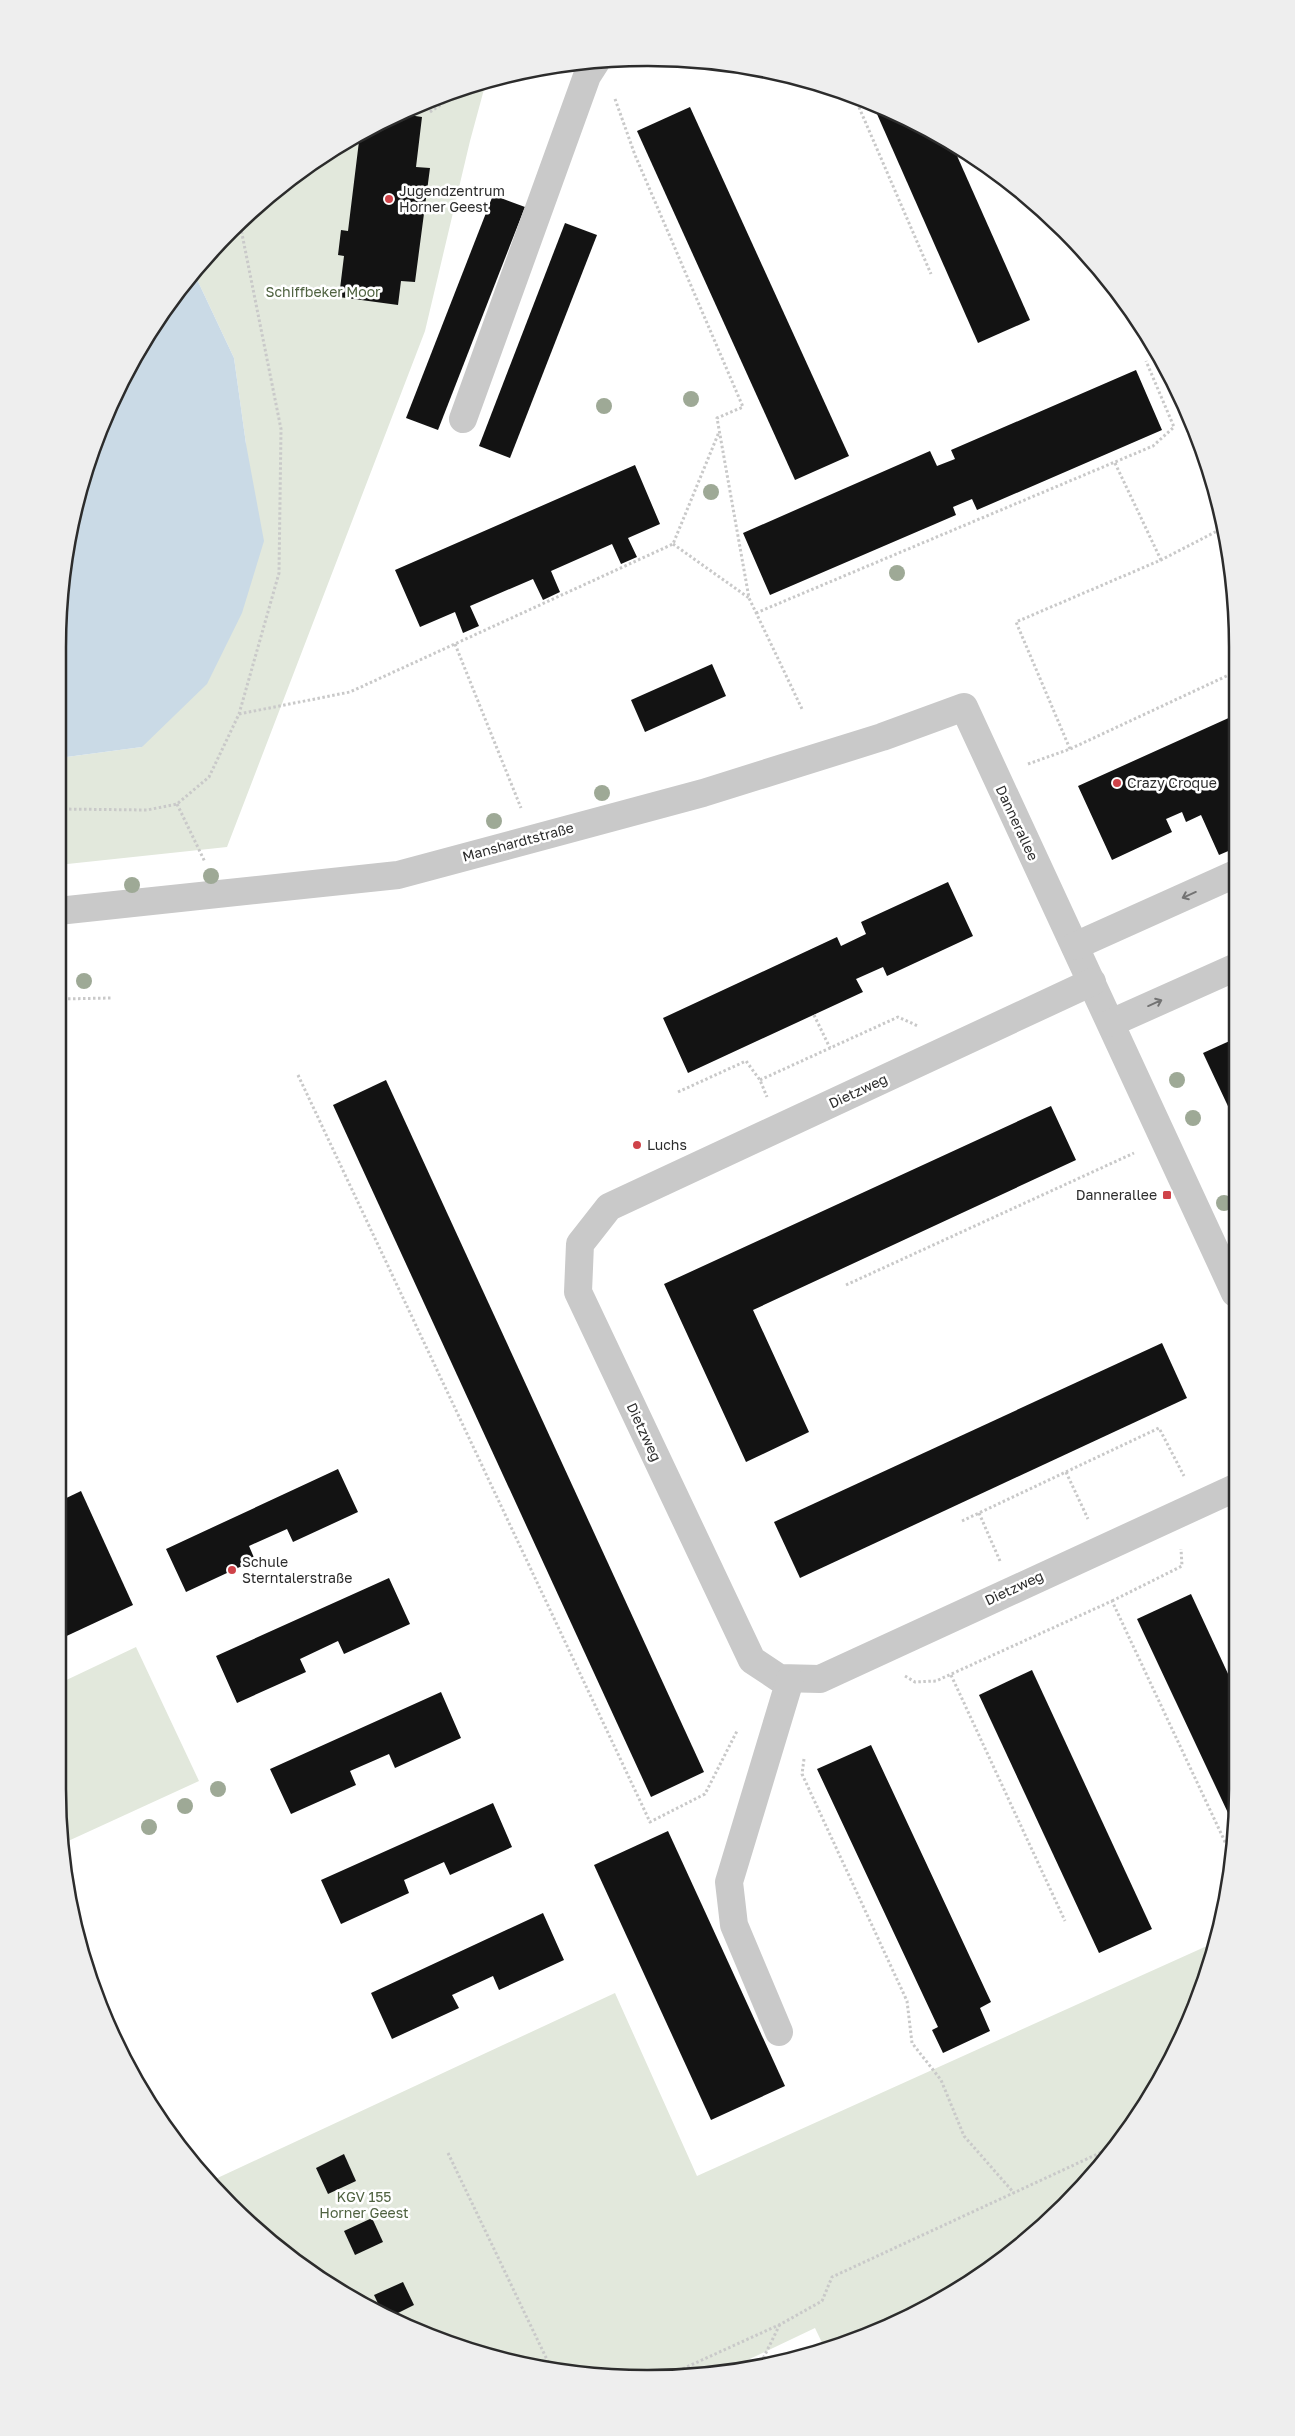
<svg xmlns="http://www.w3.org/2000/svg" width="1295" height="2436" font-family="'Golos Text',sans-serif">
<rect width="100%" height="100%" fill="#fff"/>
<g fill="#e2e8dc">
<path d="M486,82L470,141L425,331L227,847L58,865L59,758L142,747L246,444L234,358L194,273L259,204L353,136L458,89Z"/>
<path d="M136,1647L199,1781L66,1842C51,1809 58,1723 58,1684Z"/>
<path d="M1218,1941L1177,2050L1116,2147L1064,2206L976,2279L908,2318L825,2349L815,2328L718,2374L609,2377L495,2358L421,2333L320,2279L258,2232L211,2181L615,1993L697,2176Z"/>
</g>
<path fill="#cadae6" d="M194,273L234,358L246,444L264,541L242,613L207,684L142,747L59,758V609L78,495L118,386L180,288Z"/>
<g fill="#131313">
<path d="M873,105L909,118L954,149L1030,320L978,343Z"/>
<path d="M690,107L849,456L795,480L637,131Z"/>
<path d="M402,114L422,117L416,167L430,168L415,282L401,281L398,305L339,297L344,256L338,255L341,230L348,231L360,133Z"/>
<path d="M493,195L525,207L438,430L406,418Z"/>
<path d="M565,223L597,235L510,458L479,446Z"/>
<path d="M1136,370L1162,430L977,510L972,499L953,507L956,515L770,595L743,533L930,451L937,466L955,459L951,450Z"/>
<path d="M635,465L660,524L628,538L637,557L621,564L612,544L551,571L560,592L543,600L533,579L470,606L479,626L463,633L455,612L420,627L395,570Z"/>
<path d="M712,664L726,696L645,732L631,700Z"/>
<path d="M1233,716V849L1219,855L1201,815L1186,822L1182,812L1166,819L1172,832L1112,860L1078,786Z"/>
<path d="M948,882L973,936L887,976L883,967L856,979L863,992L688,1073L663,1018L837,937L841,946L866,934L861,922Z"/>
<path d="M1234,1039V1119L1203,1053Z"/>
<path d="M386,1080L704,1772L651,1797L333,1105Z"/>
<path d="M1051,1106L1076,1160L753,1310L809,1432L746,1462L664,1284Z"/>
<path d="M1162,1343L1187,1398L800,1578L774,1522Z"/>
<path d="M338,1469L358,1512L293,1542L287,1529L249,1546L255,1560L186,1592L166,1549Z"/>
<path d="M81,1491L133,1605L58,1640V1502Z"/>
<path d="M389,1578L410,1624L344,1654L338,1641L300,1659L306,1672L237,1703L216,1656Z"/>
<path d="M1191,1594L1236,1691V1830L1137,1619Z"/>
<path d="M1032,1670L1152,1929L1099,1953L979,1695Z"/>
<path d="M441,1692L461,1738L395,1768L389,1754L350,1771L356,1785L291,1814L270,1769Z"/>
<path d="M871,1745L991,2002L980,2008L990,2031L943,2053L932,2030L938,2027L817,1769Z"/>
<path d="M493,1803L512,1847L450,1875L444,1862L404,1880L409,1893L341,1924L321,1880Z"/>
<path d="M668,1831L785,2086L711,2120L594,1865Z"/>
<path d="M543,1913L564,1960L499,1990L493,1976L452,1995L459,2008L392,2039L371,1993Z"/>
<path d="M344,2154L356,2181L328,2194L316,2168Z"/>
<path d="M372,2218L383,2242L355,2255L344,2231Z"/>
<path d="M403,2282L414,2305L390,2317L382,2312L374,2295Z"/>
</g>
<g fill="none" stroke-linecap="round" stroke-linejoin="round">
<g stroke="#c9c9c9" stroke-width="3" stroke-dasharray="2.5 2.5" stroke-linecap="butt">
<path d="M855,98L931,274"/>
<path d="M615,99L635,155L743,407L717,418L749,598L803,711"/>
<path d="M430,112L467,87"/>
<path d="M1115,463L1161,560"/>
<path d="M673,544L749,598"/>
<path d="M756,613L1153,446L1174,427L1146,361"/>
<path d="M455,644L521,808"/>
<path d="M239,714L350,692L673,544L719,432"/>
<path d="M1070,749L1016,622L1161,560L1221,529"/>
<path d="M1028,764L1070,749L1233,673"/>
<path d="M177,804L205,862"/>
<path d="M59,809L147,810L177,804L209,777L239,714L279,573L281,429L240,224"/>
<path d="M58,999L112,998"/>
<path d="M814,1015L830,1048"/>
<path d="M298,1075L650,1822L705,1794L737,1731"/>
<path d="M760,1080L898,1017L918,1026"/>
<path d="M678,1092L746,1061L760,1080L767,1097"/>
<path d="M846,1285L1134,1153"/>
<path d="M1066,1472L1088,1519"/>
<path d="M979,1513L1000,1561"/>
<path d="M962,1521L1159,1428L1184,1476"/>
<path d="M1112,1601L1182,1566L1181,1549"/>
<path d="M951,1675L1065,1921"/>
<path d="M905,1676L915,1682L936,1681L1112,1601L1226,1844"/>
<path d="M804,1759L802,1774L907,2001L912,2043L941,2080L964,2136L1014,2193"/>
<path d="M448,2153L551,2368"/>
<path d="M759,2367L780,2324"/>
<path d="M669,2375L781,2324L822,2301L832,2277L1117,2145"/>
</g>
<g stroke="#c9c9c9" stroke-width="28">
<path d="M463,419L587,76L596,62"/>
<path d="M58,911L398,875L703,793L882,737L964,707L1235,1293"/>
<path d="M1075,946L1233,875"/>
<path d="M1092,982L609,1207L580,1244L578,1292L752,1660L779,1678L820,1679L1235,1488"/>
<path d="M1111,1023L1234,968"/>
<path d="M779,2032L734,1925L729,1882L790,1680"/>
</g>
</g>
<g fill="#9ea996">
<circle cx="691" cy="399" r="8"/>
<circle cx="604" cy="406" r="8"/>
<circle cx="711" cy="492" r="8"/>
<circle cx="897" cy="573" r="8"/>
<circle cx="602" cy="793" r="8"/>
<circle cx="494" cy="821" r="8"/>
<circle cx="211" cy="876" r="8"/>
<circle cx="132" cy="885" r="8"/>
<circle cx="84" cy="981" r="8"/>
<circle cx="1177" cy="1080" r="8"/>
<circle cx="1193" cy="1118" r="8"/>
<circle cx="1224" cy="1203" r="8"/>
<circle cx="218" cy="1789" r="8"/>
<circle cx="185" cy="1806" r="8"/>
<circle cx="149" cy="1827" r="8"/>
</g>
<defs><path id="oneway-shaft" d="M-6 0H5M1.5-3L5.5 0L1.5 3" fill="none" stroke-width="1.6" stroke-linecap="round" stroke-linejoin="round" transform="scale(1.25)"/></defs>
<g stroke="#737373">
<use href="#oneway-shaft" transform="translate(1189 895) rotate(156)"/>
<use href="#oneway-shaft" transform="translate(1155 1003) rotate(-24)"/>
</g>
<g fill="#cf4349" stroke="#fff" stroke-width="2">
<circle cx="389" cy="199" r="5"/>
<circle cx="1117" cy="783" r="5"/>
<circle cx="637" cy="1145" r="5"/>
<rect x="1162" y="1190" width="10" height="10" rx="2.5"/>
<circle cx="232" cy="1570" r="5"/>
</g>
<g text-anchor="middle" stroke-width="5" stroke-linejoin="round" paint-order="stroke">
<g font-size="14" fill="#2c2c2c" stroke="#fff" text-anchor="start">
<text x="399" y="196">Jugendzentrum<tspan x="399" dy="16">Horner Geest</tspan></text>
<text x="1127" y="788">Crazy Croque</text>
<text x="647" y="1150">Luchs</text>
<text x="1157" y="1200" text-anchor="end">Dannerallee</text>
<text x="242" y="1567">Schule<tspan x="242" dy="16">Sterntalerstraße</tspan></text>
</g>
<g font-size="14" fill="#4f6240" stroke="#fff">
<text x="323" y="297">Schiffbeker Moor</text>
<text x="364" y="2202">KGV 155<tspan x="364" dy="16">Horner Geest</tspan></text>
</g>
<g font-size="14" fill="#2c2c2c" stroke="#fff">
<text transform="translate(1017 823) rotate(65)" y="5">Dannerallee</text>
<text transform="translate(518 842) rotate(-15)" y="5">Manshardtstraße</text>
<text transform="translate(858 1091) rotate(-25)" y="5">Dietzweg</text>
<text transform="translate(644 1432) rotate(65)" y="5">Dietzweg</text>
<text transform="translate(1014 1588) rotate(-25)" y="5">Dietzweg</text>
</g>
</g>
<path d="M0 0H1295V2436H0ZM647 66H648A581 581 0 0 1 1229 647V1789A581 581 0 0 1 648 2370H647A581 581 0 0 1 66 1789V647A581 581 0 0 1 647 66Z" fill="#eee" fill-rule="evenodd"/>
<path fill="none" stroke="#2c2c2c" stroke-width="2.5" d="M647 66H648A581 581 0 0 1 1229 647V1789A581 581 0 0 1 648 2370H647A581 581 0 0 1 66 1789V647A581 581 0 0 1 647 66Z"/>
</svg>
